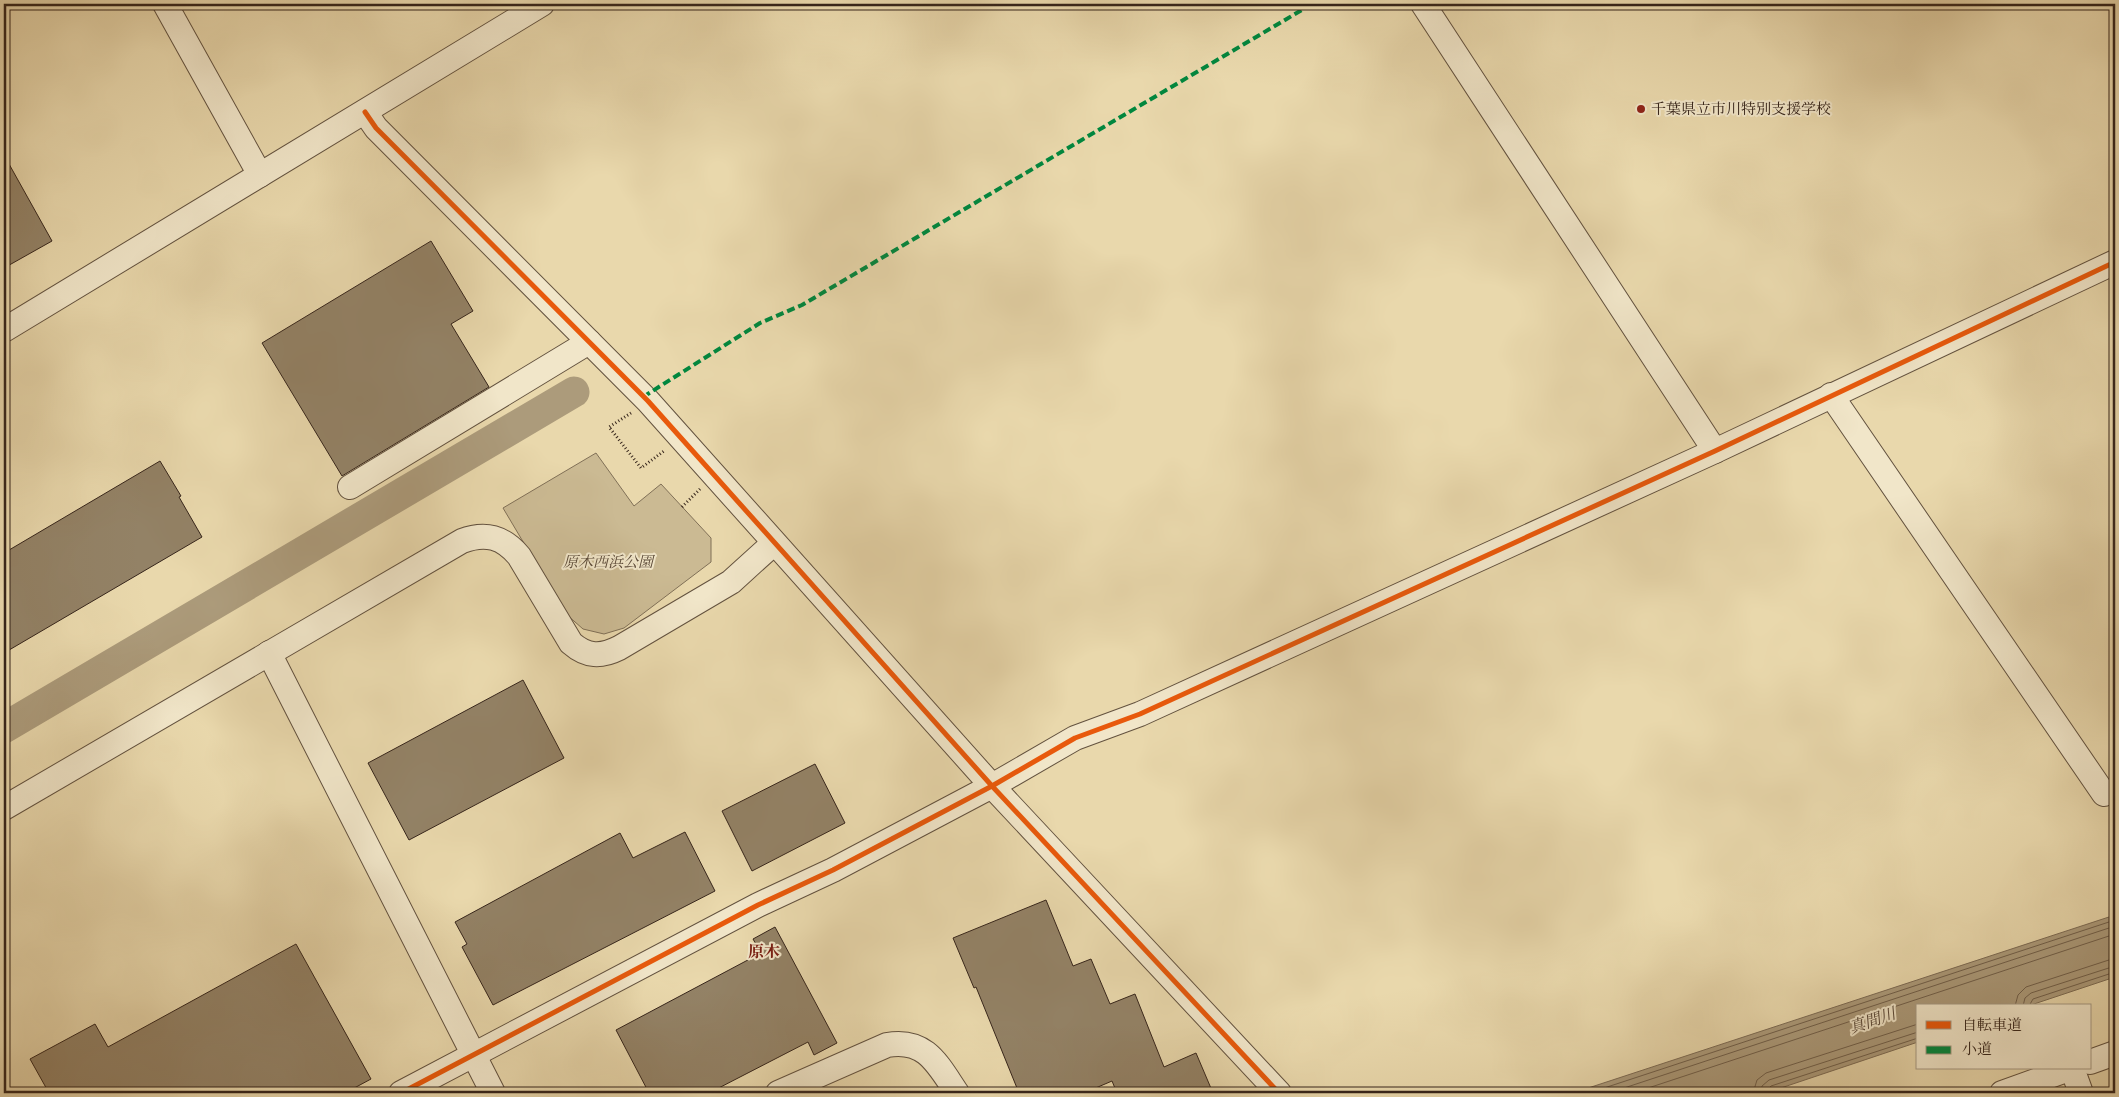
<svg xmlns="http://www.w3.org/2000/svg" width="2119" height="1097" font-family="'IM FELL Double Pica','Noto Serif JP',serif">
<rect width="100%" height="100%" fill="#e9d8ac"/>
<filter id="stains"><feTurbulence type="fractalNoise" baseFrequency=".004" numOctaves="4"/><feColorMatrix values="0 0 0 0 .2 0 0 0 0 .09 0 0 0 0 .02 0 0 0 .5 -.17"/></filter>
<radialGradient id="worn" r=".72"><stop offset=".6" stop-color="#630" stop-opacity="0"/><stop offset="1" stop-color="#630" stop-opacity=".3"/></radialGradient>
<path fill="#cbba93" stroke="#807057" d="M596,453L634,506L661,484L711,538V562L624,628L604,634L583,629L566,614L503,508Z"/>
<path fill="#ac9b7b" stroke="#7d6c55" d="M2115,915V977L2028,1006H1918V1042L1766,1093H1573Z"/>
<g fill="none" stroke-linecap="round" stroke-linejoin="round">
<g stroke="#71604b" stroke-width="1">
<path d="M2015,1006L2018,995L2026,987L2115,958"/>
<path d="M2023,1006L2025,998L2031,993L2115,966"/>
<path d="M2029,1006L2033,999L2115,972"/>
<path d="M1589,1093L2115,920"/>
<path d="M1609,1093L2115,926"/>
<path d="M1633,1093L2115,934"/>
<path d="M1753,1093L1757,1080L1766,1073L1918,1024"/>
<path d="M1761,1093L1762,1086L1769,1080L1918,1032"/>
<path d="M1767,1093L1768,1089L1771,1086L1918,1038"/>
</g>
<path stroke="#ac9b7b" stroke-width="31" d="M4,728L574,392"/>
</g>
<g fill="#938266" stroke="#36251b">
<path d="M4,155L52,241L4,268Z"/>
<path d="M431,241L473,311L451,324L489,387L342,476L262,343Z"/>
<path d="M160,461L181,496L179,497L202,537L4,653V553Z"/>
<path d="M523,680L564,758L409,840L368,763Z"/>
<path d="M815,764L845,823L752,871L722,811Z"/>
<path d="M685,832L715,891L493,1005L462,947L467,944L455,922L620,833L633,858Z"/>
<path d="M1046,900L1073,966L1091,959L1110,1004L1135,994L1164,1067L1196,1053L1213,1093H1117L1112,1081L1084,1093H1019L976,987L974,988L953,938Z"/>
<path d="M775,927L837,1043L814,1055L808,1042L709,1093H649L616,1030L761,953L753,939Z"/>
<path d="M296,944L371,1079L345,1093H49L30,1059L95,1024L108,1047Z"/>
</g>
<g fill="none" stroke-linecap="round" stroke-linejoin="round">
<g stroke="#63523f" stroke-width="26">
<g id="minor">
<path d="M165,4L260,175"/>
<path d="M1423,4L1715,451"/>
<path d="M365,112L376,128L648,401L992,786L1279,1093"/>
<path d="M4,330L542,4"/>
<path d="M1831,395L2104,794"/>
<path d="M350,487L589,342"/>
<path d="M269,653L493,1093"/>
<path d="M4,808L462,541C486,532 503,537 519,556L571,643C587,657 601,657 619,648L731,582L774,543"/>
<path d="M2090,1062L2115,1053"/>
<path d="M2072,1068L2081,1093"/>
<path d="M401,1093L758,905L833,870L992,786L1075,738L1140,714L1715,451L2115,262"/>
<path d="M778,1093L887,1045C926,1038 938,1065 957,1093"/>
<path d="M2002,1093L2072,1068"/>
</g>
</g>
<g stroke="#36251b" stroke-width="3" stroke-dasharray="1 2.5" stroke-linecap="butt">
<path d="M631,413L609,427L641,468L664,451"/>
<path d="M682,507L700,489"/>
</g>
<use href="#minor" stroke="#f1e6c9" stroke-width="24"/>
<path stroke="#00873e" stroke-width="4" stroke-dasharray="8 4" stroke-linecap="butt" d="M643,397L760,323L802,305L1312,4"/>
<g stroke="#f1e6c9" stroke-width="8">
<g id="cycleway">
<path d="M365,112L376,128L648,401L992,786L1279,1093"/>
<path d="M401,1093L758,905L833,870L992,786L1075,738L1140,714L1715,451L2115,262"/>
</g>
</g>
<use href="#cycleway" stroke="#e8590c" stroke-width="5"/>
</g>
<circle fill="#8f2418" stroke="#f1e6c9" stroke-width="2" cx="1641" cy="109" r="5"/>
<g text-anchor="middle" stroke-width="4" stroke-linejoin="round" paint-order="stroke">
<g font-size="15" fill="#36251b" stroke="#f1e6c9" text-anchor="start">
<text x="1651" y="114">千葉県立市川特別支援学校</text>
</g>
<g font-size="15" font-style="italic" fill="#5b4a39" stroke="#f1e6c9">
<text x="608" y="567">原木西浜公園</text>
</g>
<g font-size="16" font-weight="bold" fill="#7a1f14" stroke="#f1e6c9">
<text x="764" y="957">原木</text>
</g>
<g font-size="16" font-style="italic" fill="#594838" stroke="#f1e6c9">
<text transform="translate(1872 1020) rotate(-19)" y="6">真間川</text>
</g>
</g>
<rect width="2119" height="1097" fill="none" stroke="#e9d8ac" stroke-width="20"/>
<rect x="5" y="5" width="2109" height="1087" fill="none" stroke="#36251b" stroke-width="2.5"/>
<rect x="10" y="10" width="2099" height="1077" fill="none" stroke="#36251b"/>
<rect x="1916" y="1004" width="175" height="65" fill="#f1e6c9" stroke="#a69983"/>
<rect x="1926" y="1021" width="25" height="8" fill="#e8590c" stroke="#a69983"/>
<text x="1962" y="1030" font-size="15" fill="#36251b">自転車道</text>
<rect x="1926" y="1046" width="25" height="8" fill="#00873e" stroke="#a69983"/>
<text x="1962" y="1054" font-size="15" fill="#36251b">小道</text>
<rect width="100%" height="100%" filter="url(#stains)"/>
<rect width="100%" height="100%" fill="url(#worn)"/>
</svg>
